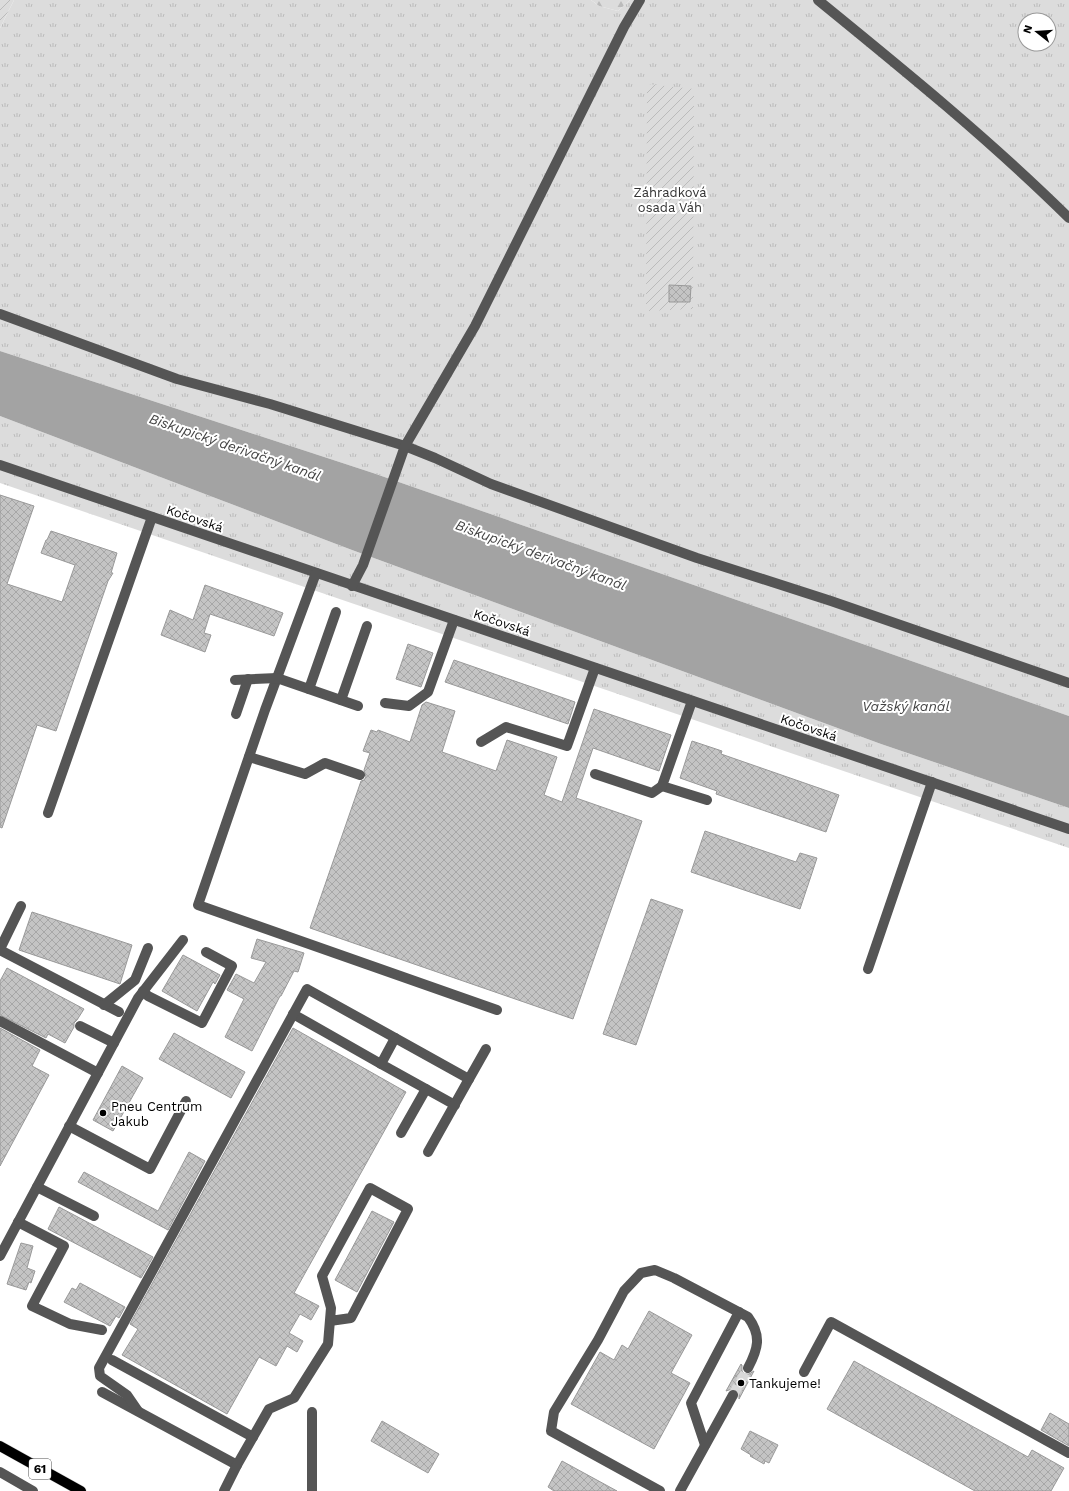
<svg xmlns="http://www.w3.org/2000/svg" width="1069" height="1491" font-family="'Work Sans',sans-serif">
<defs>
<pattern id="grass-tufts" width="24" height="20" patternUnits="userSpaceOnUse"><rect width="24" height="20" fill="#dcdcdc"/><path d="M3 7l-1-3M5 7V3M7 7l1-3M15 17l-1-3M17 17v-4M19 17l1-3" fill="none" stroke="#bbb"/></pattern>
<pattern id="forest-firs" width="22" height="20" patternUnits="userSpaceOnUse"><rect width="22" height="20" fill="#dcdcdc"/><path d="M5 1l3.5 6h-7zM16 11l3.5 6h-7z" fill="#bbb"/></pattern>
<pattern id="garden-furrows" width="10" height="10" patternUnits="userSpaceOnUse"><rect width="10" height="10" fill="#dcdcdc"/><path d="M-1 1l2-2M0 10L10 0M9 11l2-2" fill="none" stroke="#bbb"/></pattern>
<pattern id="building-cross-hatch" width="8" height="8" patternUnits="userSpaceOnUse"><rect width="8" height="8" fill="#c4c4c4"/><path d="M0 0l8 8M0 8l8-8" fill="none" stroke="#a7a7a7"/></pattern>
</defs>
<rect width="100%" height="100%" fill="#fff"/>
<g fill="url(#grass-tufts)" fill-rule="evenodd">
<path d="M14,0H591L599,6L618,11L630,0H1069V716L373,473L0,351V28ZM1025,20H1049V44H1025Z"/>
<path d="M0,416L352,550L881,744L1069,808V848L0,483Z"/>
</g>
<path fill="url(#forest-firs)" d="M591,0H630L618,11L599,6Z"/>
<g fill="url(#garden-furrows)">
<path d="M0,0H14L0,28Z"/>
<path d="M647,84L694,89L693,309L646,311Z"/>
</g>
<path fill="#a3a3a3" d="M0,351L373,473L1069,716V808L881,744L352,550L0,416Z"/>
<g fill="url(#building-cross-hatch)" stroke="#999">
<path d="M669,285L691,286L690,302H669Z"/>
<path d="M0,495L34,506L7,584L62,602L75,565L41,553L46,540H47L51,531L117,553L111,573H113L108,581L56,731L37,725L2,828L0,827Z"/>
<path d="M205,585L283,613L274,636L210,614L204,633L211,635L205,652L161,635L170,610L193,620Z"/>
<path d="M408,644L433,653L421,687L396,679Z"/>
<path d="M454,660L575,702L568,724L445,682Z"/>
<path d="M426,702L455,711L442,752L496,771L507,740L557,757L544,795L562,802L594,709L671,735L659,771L593,748L576,798L642,821L573,1019L310,928L361,781L364,780L366,777L364,770L370,753L363,751L371,730L377,732L378,730L410,742L422,705Z"/>
<path d="M692,741L722,751L721,754L839,795L826,832L716,794L717,791L680,778Z"/>
<path d="M705,831L796,862L800,853L817,858L800,909L691,872Z"/>
<path d="M651,899L683,910L636,1045L603,1034Z"/>
<path d="M32,912L132,945L120,984L19,950Z"/>
<path d="M257,939L304,953L298,972L294,971L281,996H280L252,1051L225,1037L244,999L227,990L236,974L254,983L266,962L251,958Z"/>
<path d="M183,955L220,975L215,984L213,982L197,1011L162,991Z"/>
<path d="M7,968L84,1009L77,1020L74,1023V1027L65,1043L48,1034L46,1038L0,1015V981Z"/>
<path d="M0,1028L40,1050L32,1066L49,1075L0,1166Z"/>
<path d="M293,1028L406,1092L294,1293L319,1306L311,1320L300,1314L289,1333L303,1341L297,1352L287,1346L276,1366L259,1357L227,1414L122,1355L138,1329L130,1324Z"/>
<path d="M174,1033L245,1072L231,1098L159,1059Z"/>
<path d="M122,1066L143,1078L113,1131L93,1120Z"/>
<path d="M189,1152L205,1161L168,1230L78,1182L84,1172L158,1211Z"/>
<path d="M59,1207L153,1257L141,1278L48,1229Z"/>
<path d="M372,1211L394,1222L357,1292L335,1280Z"/>
<path d="M21,1243L33,1246L27,1268L35,1271L31,1283L29,1282L26,1290L7,1284Z"/>
<path d="M80,1283L125,1307L119,1318L116,1316L110,1326L64,1302L72,1288L76,1290Z"/>
<path d="M649,1311L692,1335L671,1373L690,1383L654,1449L571,1404L600,1352L614,1360L622,1345L628,1349Z"/>
<path d="M854,1361L1028,1457L1032,1450L1064,1468L1051,1491H975L827,1409Z"/>
<path d="M741,1364L742,1365V1371L745,1374H749L754,1371L739,1399V1394L736,1390L732,1389L726,1391Z"/>
<path d="M1050,1413L1069,1424V1446L1041,1430Z"/>
<path d="M382,1421L439,1454L428,1473L371,1441Z"/>
<path d="M750,1431L778,1445L769,1463L765,1461L764,1464L750,1456L751,1455L741,1449Z"/>
<path d="M562,1461L617,1491H554L548,1487Z"/>
</g>
<g fill="none" stroke-linecap="round" stroke-linejoin="round">
<path stroke="#d9d9d9" stroke-width="10" stroke-dasharray="10 5" stroke-linecap="butt" d="M733,1395L748,1368"/>
<g stroke="#dbdbdb" stroke-width="11">
<path id="major" d="M0,1446L81,1491"/>
</g>
<g stroke="#555" stroke-width="10">
<path d="M818,0C904,70 990,140 1069,218"/>
<path d="M0,314L177,379L270,404L405,446L435,458L491,484L697,558L831,601L1069,683"/>
<path d="M0,465L1069,829"/>
<path d="M316,573L265,710L198,905L497,1010"/>
<path d="M352,586L363,565L405,446L475,326L624,27L640,0"/>
<path d="M235,680L277,678L358,706"/>
<path d="M309,689L336,612"/>
<path d="M341,700L367,626"/>
<path d="M692,701L662,786L707,800"/>
<path d="M385,703L409,706L428,692L454,620"/>
<path d="M236,714L248,679"/>
<path d="M481,742L506,727L567,746L595,668"/>
<path d="M249,757L305,774L325,763L360,775"/>
<path d="M595,774L652,793L662,786"/>
<path d="M48,813L152,517"/>
<path d="M0,949L21,906"/>
<path d="M0,950L119,1012"/>
<path d="M868,969L932,782"/>
<path d="M143,991L148,996L202,1023L232,966L206,952"/>
<path d="M104,1005L135,980L148,948"/>
<path d="M293,1014L381,1064"/>
<path d="M0,1021L98,1073"/>
<path d="M80,1026L114,1043"/>
<path d="M395,1038L381,1064L455,1105"/>
<path d="M69,1126L150,1169L186,1101"/>
<path d="M401,1133L426,1089"/>
<path d="M428,1152L469,1079"/>
<path d="M37,1187L94,1216"/>
<path d="M18,1222L64,1246L32,1306L70,1324L102,1330"/>
<path d="M0,1256L138,998L183,940"/>
<path d="M112,1360L253,1437"/>
<path d="M804,1372L831,1322L1069,1453"/>
<path d="M102,1392L237,1465"/>
<path d="M138,1411L127,1395L100,1376L99,1368L307,989L469,1079L486,1049"/>
<path d="M312,1412V1491"/>
<path d="M705,1445L691,1403L739,1312"/>
<path d="M0,1472L33,1491"/>
<path d="M224,1491L237,1465L269,1409L294,1398L328,1344L331,1308L322,1276L370,1188L408,1209L351,1318L330,1321"/>
<path d="M660,1491L551,1431L554,1412L598,1340L624,1291L641,1273L655,1270L674,1278L748,1317C762,1336 758,1349 748,1368"/>
<path d="M680,1491L733,1395"/>
</g>
<use href="#major" stroke="#000" stroke-width="10"/>
</g>
<g fill="#000" stroke="#fff" stroke-width="1.5">
<circle cx="103" cy="1113" r="4"/>
<circle cx="741" cy="1383" r="4"/>
</g>
<g text-anchor="middle" stroke-width="4" stroke-linejoin="round" paint-order="stroke">
<rect fill="#fff" stroke="#4c4c4c" stroke-width="1" x="29" y="1459" width="22" height="20" rx="3"/>
<g font-size="12" font-weight="bold" fill="#000">
<text x="40" y="1473">61</text>
</g>
<g font-size="13" fill="#333" stroke="#fff">
<text x="670" y="197">Záhradková<tspan x="670" dy="15">osada Váh</tspan></text>
</g>
<g font-size="13" fill="#000" stroke="#fff">
<text transform="translate(195 518) rotate(19)" y="5">Kočovská</text>
<text transform="translate(502 622) rotate(19)" y="5">Kočovská</text>
<text transform="translate(809 727) rotate(19)" y="5">Kočovská</text>
</g>
<g font-size="13" fill="#000" stroke="#fff" text-anchor="start">
<text x="111" y="1111">Pneu Centrum<tspan x="111" dy="15">Jakub</tspan></text>
<text x="749" y="1388">Tankujeme!</text>
</g>
<g font-size="14" font-style="italic" fill="#444" stroke="#fff">
<text transform="translate(235 447) rotate(19)" y="5">Biskupický derivačný kanál</text>
<text transform="translate(541 555) rotate(20)" y="5">Biskupický derivačný kanál</text>
<text x="906" y="711">Važský kanál</text>
</g>
</g>
<g transform="translate(1037 32) rotate(287)"><circle r="19" fill="#ffffff" stroke="#999999"/>
<path d="M0-3L7 15L0 10L-7 15Z" fill="#000000"/>
<text y="-6" font-size="11" font-weight="bold" text-anchor="middle" fill="#000000">N</text>
</g>
</svg>
